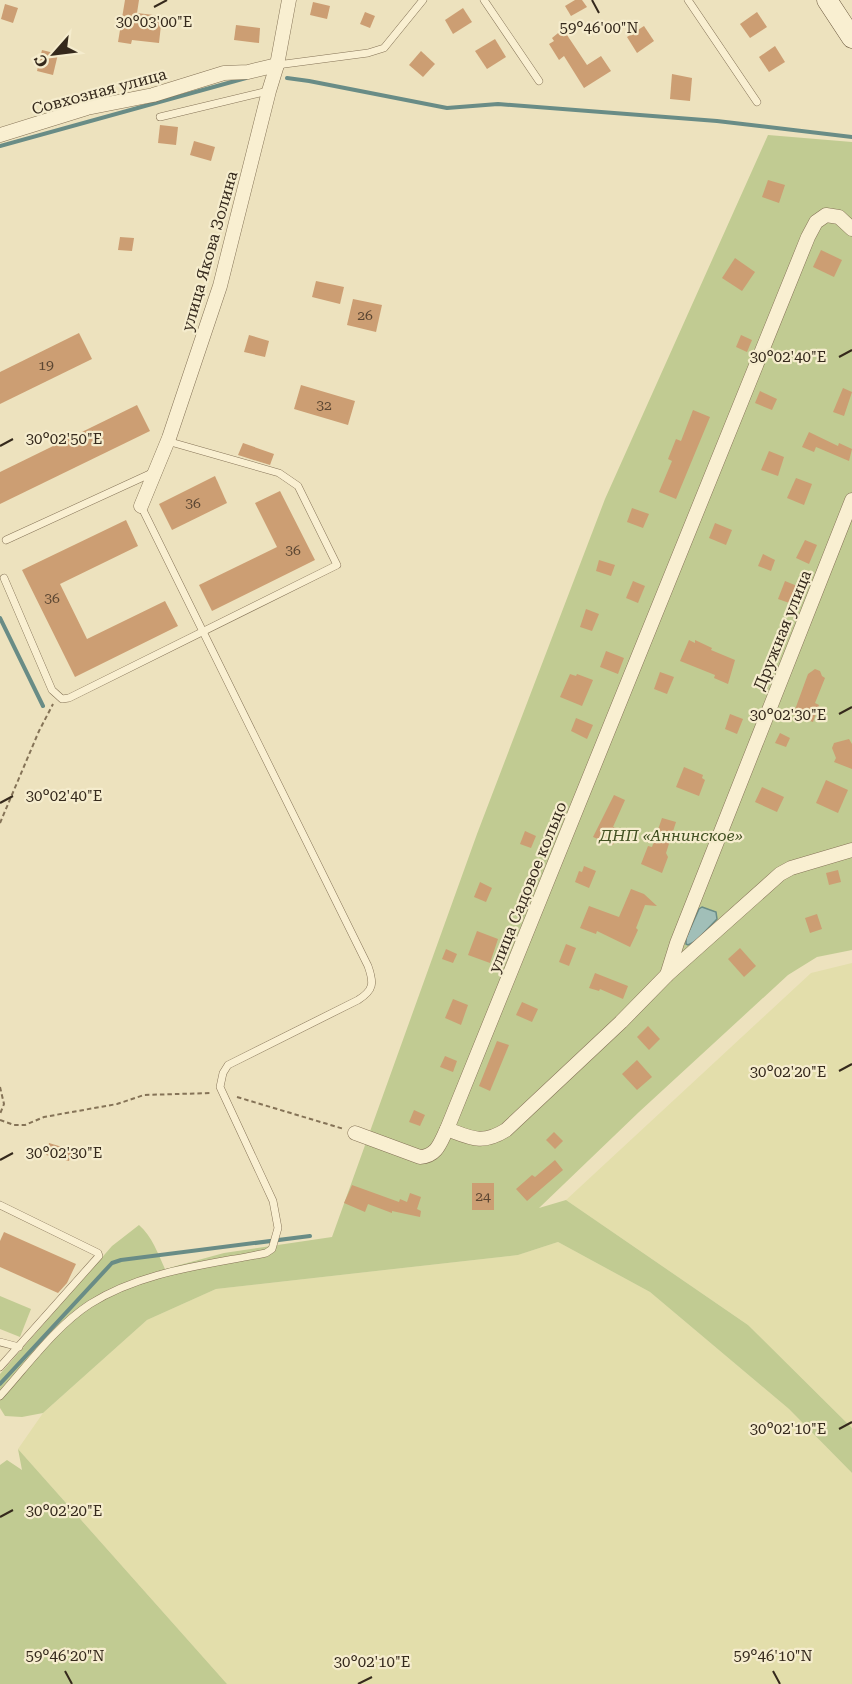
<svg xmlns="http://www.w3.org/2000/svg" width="852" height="1684" font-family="'Roboto Serif',serif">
<rect width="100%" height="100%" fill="#ede2be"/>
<g fill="#e3deab">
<path d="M852,963V1428L748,1325L566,1200L811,973Z"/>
<path d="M558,1242L650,1292L789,1409L852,1473V1684H227L18,1449L43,1413L147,1320L216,1289L518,1255Z"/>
</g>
<g fill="#c1cb92">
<path d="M768,135L852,142V950L817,957L788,975L639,1112L539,1208L566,1200L748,1325L852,1428V1473L789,1409L650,1292L558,1242L518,1255L216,1289L147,1320L43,1413L22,1417L5,1416L0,1408V1374L112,1246L139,1225C152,1236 158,1254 165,1269L224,1253L332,1237L477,834L605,499Z"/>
<path d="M0,1296L31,1309L20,1337L0,1329Z"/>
<path d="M18,1449L227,1684H0V1465L7,1460L22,1470Z"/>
</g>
<path fill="#a1bfb8" stroke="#698c86" stroke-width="1.5" d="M702,907L716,912L717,919L696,941L688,945L686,944V938L699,909Z"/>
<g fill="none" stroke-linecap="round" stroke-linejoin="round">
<g stroke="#698c86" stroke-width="4">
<path d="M287,78L309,81L447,108L498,104L717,121L852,137"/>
<path d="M0,146L246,78"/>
<path d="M0,618L43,706"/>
<path d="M0,1384L112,1263L121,1260L310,1236"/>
</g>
</g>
<g fill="#cc9e73">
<path d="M125,0H139L137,13L162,16L159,43L132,40L131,44L118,42Z"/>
<path d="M575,0H582L587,7L571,16L565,6Z"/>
<path d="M313,2L330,6L327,19L310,15Z"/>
<path d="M5,4L18,8L13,23L1,19Z"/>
<path d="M463,8L472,22L453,34L445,20Z"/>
<path d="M365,12L375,16L370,28L360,24Z"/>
<path d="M757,12L767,27L750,38L740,24Z"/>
<path d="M236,25L260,28L259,43L234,40Z"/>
<path d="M644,26L654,41L637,53L627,37Z"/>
<path d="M563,29L587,65L601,56L611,71L584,88L564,56L559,60L549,44L554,41L552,38Z"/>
<path d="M495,39L506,57L487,69L475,51Z"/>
<path d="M775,46L785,62L769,72L759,57Z"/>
<path d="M42,50L58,54L53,75L37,71Z"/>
<path d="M421,51L435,64L423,77L409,65Z"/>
<path d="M672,74L692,78L690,101L670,99Z"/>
<path d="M160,125L178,127L176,145L158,143Z"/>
<path d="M194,141L215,147L211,161L190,155Z"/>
<path d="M768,180L785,185L779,203L762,197Z"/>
<path d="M120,237L134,238L132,251L118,250Z"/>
<path d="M821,250L842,260L834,277L813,267Z"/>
<path d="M735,258L755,272L742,291L722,278Z"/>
<path d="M316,281L344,287L340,304L312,297Z"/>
<path d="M353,299L382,305L376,332L347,325Z"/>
<path d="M79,333L92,359L0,404V372Z"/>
<path d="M249,335L269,341L265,357L244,352Z"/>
<path d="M741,335L752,340L747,352L736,347Z"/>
<path d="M301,385L355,401L348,425L294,409Z"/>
<path d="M843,388L852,392L844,416L833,412Z"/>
<path d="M760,391L777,399L772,410L755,403Z"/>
<path d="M137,405L150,431L0,504V472Z"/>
<path d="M693,410L710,417L676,499L659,492L672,461L668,459L676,439L681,441Z"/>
<path d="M809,432L838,446L839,443L852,449L849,461L816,447L814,452L802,447Z"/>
<path d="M243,443L274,454L270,465L238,455Z"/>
<path d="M769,451L784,457L778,476L761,470Z"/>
<path d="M215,476L227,503L172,530L159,504Z"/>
<path d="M796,478L812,484L804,505L787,498Z"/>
<path d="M280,491L315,560L212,611L199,585L277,547L255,503Z"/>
<path d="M632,508L649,514L643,528L627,522Z"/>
<path d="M126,520L138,546L60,584L87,639L165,601L178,626L75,677L22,570Z"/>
<path d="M715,523L732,530L726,545L709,538Z"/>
<path d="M805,540L817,545L809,564L796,558Z"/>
<path d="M763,554L775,560L771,571L758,566Z"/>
<path d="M599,560L615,565L611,576L596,571Z"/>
<path d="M633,581L645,586L638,603L626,598Z"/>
<path d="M785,581L802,588L795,605L778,599Z"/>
<path d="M586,609L599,614L592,631L580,627Z"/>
<path d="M689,640L695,643V640L712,648L711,650L735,660L728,684L714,678L715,675L680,661Z"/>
<path d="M606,651L624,658L618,674L600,667Z"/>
<path d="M815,669L820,671L822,676L825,678L815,703L819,705L813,722L793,715L808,674Z"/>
<path d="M660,672L674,677L667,694L654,689Z"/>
<path d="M570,674L576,676L577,674L593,680L582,706L560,697Z"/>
<path d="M730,714L743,719L737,734L725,729Z"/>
<path d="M576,718L593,725L587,739L571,731Z"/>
<path d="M780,733L790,738L786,747L775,743Z"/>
<path d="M849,739L852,744V769L834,762L836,758L832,748L834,743Z"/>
<path d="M684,767L703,775L702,778L705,780L699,796L676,787Z"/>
<path d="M826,780L848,790L838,813L816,803Z"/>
<path d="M762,787L784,797L777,812L755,802Z"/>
<path d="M614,795L625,800L613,827L620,829L613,845L593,837Z"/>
<path d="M662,818L676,822L666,853L668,857L662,873L641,864L648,846L652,847Z"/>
<path d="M525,831L536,836L531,848L520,844Z"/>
<path d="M584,866L596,871L589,888L575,882L579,871L582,872Z"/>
<path d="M838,870L841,882L829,885L826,873Z"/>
<path d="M480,882L492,888L486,902L474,897Z"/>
<path d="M631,889L644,894L657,906L645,905L636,928L638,930L630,947L597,931L596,934L580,928L589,906L619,917Z"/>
<path d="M817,914L822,929L810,933L805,918Z"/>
<path d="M477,931L498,939L490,963L468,955Z"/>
<path d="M566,944L576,948L569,966L559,962Z"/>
<path d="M740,948L756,966L744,977L728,959Z"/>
<path d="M446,949L457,954L453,963L442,959Z"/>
<path d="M595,973L628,986L623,999L600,989L599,991L589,988Z"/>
<path d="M453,999L468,1005L461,1025L445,1018Z"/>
<path d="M522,1002L538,1009L532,1022L516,1015Z"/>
<path d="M648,1026L660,1039L649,1050L637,1037Z"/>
<path d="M497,1041L509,1045L490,1091L479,1086Z"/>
<path d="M445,1056L457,1061L453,1072L440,1067Z"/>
<path d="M637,1060L652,1077L637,1090L622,1074Z"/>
<path d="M414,1110L425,1115L420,1126L409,1122Z"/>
<path d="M554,1132L563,1141L555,1149L546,1140Z"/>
<path d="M49,1143L72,1150L69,1161L46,1155Z"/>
<path d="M555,1160L563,1170L527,1201L516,1189L532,1175L535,1177Z"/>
<rect x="472" y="1183" width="22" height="27"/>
<path d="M352,1185L399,1202L400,1199L407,1202L410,1193L421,1197L417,1209L421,1211L420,1217L392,1211V1213L368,1204L365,1212L344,1203Z"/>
<path d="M4,1232L76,1264L67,1283L58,1293L0,1267V1241Z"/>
</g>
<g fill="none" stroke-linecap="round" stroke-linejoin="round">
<g stroke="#857357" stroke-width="8">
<g id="lane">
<path d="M484,0L539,81"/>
<path d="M688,0L757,102"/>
<path d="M277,65L368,53L384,48L423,0"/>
<path d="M160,117L268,91"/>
<path d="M6,540L152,473"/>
<path d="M4,578L52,690L62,699L69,698L337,565L298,486L279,473L167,441"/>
<path d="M0,1205L98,1253L99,1256L0,1367"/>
<path d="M0,1342L19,1347"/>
<path d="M0,1396C27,1366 56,1326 90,1304C142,1271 207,1265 266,1253L272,1249L278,1228L273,1201L220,1087L223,1073L228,1065L358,1000C374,990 374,983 368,966L141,506"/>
</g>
</g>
<g stroke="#857357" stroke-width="15">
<g id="street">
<path d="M0,135L87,108L153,95L224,73L248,72L277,65"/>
<path d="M141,506L169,438L220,286L269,91L277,65L289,0"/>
<path d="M667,975L677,943L852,500"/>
<path d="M447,1129C471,1138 482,1145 506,1130L621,1022L667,975L780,874L791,868L852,850"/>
<path d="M355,1133L420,1157C437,1156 440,1143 447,1129L808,237L816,222L826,215L839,217L852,229"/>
</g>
</g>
<g stroke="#67543a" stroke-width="21">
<path id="secondary" d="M827,0L852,38"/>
</g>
<g stroke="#857357" stroke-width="2" stroke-dasharray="4.5 3" stroke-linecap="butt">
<path d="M0,823L39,731L53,704"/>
<path d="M0,1087L4,1104L0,1114"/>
<path d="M237,1097L344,1129"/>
<path d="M0,1120L14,1125H25L44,1117L117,1104L144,1095L211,1093"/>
</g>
<use href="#lane" stroke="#f9efd1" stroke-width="7"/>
<use href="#street" stroke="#f9efd1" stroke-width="14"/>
<use href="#secondary" stroke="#f9efd1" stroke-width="20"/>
</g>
<path fill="none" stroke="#35291c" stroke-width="2" d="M592,0L599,13M154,7L167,0M839,357L852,350M0,446L13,439M839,714L852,707M0,803L13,796M839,1071L852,1064M0,1160L13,1153M839,1429L852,1422M0,1517L13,1510M65,1671L72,1684M773,1671L780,1684M358,1684L372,1677"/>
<g text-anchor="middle" stroke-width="4.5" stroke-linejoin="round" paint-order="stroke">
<g font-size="14" fill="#5b4632">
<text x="365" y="320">26</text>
<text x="46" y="370">19</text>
<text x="324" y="410">32</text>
<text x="193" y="508">36</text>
<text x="293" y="555">36</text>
<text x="52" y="603">36</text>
<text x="483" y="1201">24</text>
</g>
<g font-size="16" fill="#35291c" stroke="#f5eccd">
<text transform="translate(99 91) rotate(-15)" y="6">Совхозная улица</text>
<text transform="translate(209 251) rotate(-74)" y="6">улица Якова Золина</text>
<text transform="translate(782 630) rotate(-68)" y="6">Дружная улица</text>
<text transform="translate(527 887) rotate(-68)" y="6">улица Садовое кольцо</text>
</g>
<g font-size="16" font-style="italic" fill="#425122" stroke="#f5eccd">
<text x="671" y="841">ДНП «Аннинское»</text>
</g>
</g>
<g font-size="15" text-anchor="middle" fill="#35291c" stroke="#f5eccd" stroke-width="4.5" stroke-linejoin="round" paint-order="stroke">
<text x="154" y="27">30°03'00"E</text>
<text x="599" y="33">59°46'00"N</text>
<text x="788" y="362">30°02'40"E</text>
<text x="64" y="444">30°02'50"E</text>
<text x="788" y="720">30°02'30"E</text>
<text x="64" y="801">30°02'40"E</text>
<text x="788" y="1077">30°02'20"E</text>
<text x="64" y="1158">30°02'30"E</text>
<text x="788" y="1434">30°02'10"E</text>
<text x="64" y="1516">30°02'20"E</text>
<text x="65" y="1661">59°46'20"N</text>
<text x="773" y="1661">59°46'10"N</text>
<text x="372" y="1667">30°02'10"E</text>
</g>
<g transform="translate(54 54) rotate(242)" stroke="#f5eccd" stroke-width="4.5" paint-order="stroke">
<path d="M0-4.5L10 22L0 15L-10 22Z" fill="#35291c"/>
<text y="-9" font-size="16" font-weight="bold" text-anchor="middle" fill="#35291c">С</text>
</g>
</svg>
